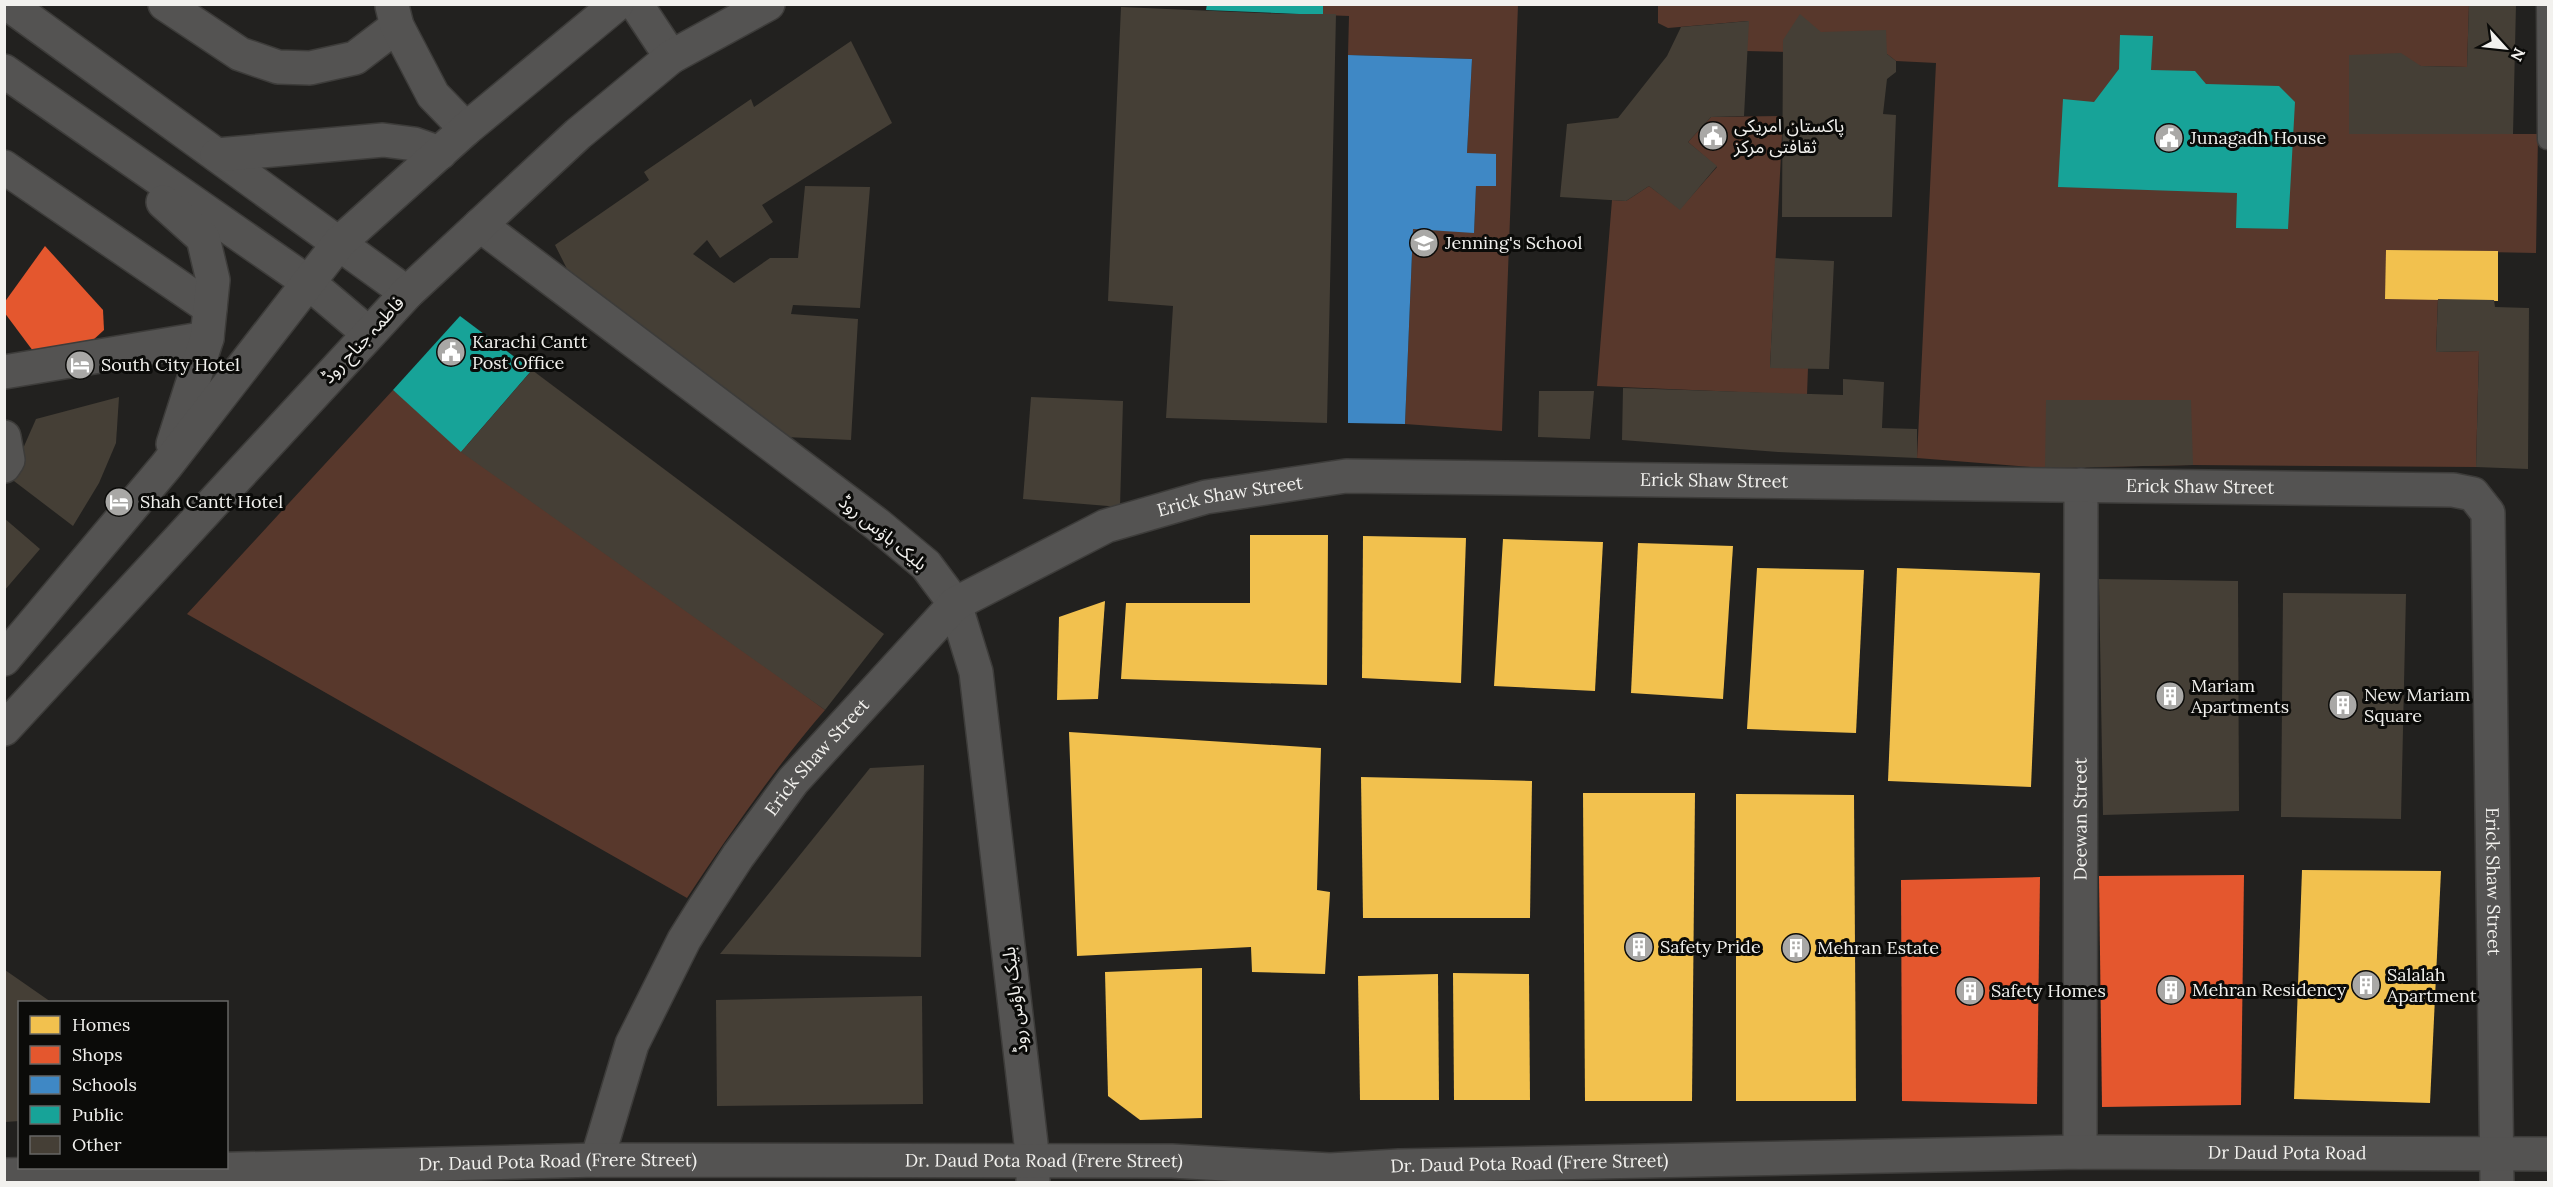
<svg xmlns="http://www.w3.org/2000/svg" width="2553" height="1187" font-family="Lora,'Noto Sans Arabic',serif">
<rect width="100%" height="100%" fill="#22211f"/>
<g fill="#58382c">
<path d="M1658,4L2469,5L2467,67L2421,66L2349,55V134H2538L2536,253L2387,250L2438,299L2436,352L2479,351L2476,467L2193,465L2045,468L1917,458L1936,63L1896,61L1887,54L1746,51L1748,21L1668,28L1658,23Z"/>
<path d="M1323,5H1518L1502,431L1405,424L1413,229L1474,232L1476,186H1495L1467,153L1472,59L1348,55L1349,16L1323,15Z"/>
<path d="M1783,116L1770,367L1808,368L1807,395L1597,386L1612,200L1626,201L1649,186L1680,209L1717,167L1688,142L1711,117Z"/>
<path d="M393,390L825,710C774,769 730,833 687,898L187,614Z"/>
</g>
<g fill="#f2c14e">
<path d="M2386,250L2498,251V301L2385,299Z"/>
<path d="M1250,535H1328L1327,685L1121,679L1126,603H1250Z"/>
<path d="M1363,536L1466,538L1461,683L1362,678Z"/>
<path d="M1503,539L1603,542L1595,691L1494,686Z"/>
<path d="M1638,543L1733,546L1723,699L1631,693Z"/>
<path d="M1757,568L1864,570L1856,733L1747,729Z"/>
<path d="M1897,568L2040,573L2031,787L1888,781Z"/>
<path d="M1105,601L1098,699L1057,700L1059,617Z"/>
<path d="M1069,732L1321,748L1317,890L1330,892L1325,974L1252,972L1251,947L1077,956Z"/>
<path d="M1361,777L1532,781L1530,918H1363Z"/>
<path d="M1583,793H1695L1692,1101H1585Z"/>
<path d="M1736,794L1854,795L1856,1101H1736Z"/>
<path d="M2302,870L2441,871L2430,1103L2294,1099Z"/>
<path d="M1202,968V1118L1140,1120L1108,1096L1105,972Z"/>
<path d="M1453,973L1529,974L1530,1100H1454Z"/>
<path d="M1438,974L1439,1100H1360L1358,976Z"/>
</g>
<g fill="#e4572e">
<path d="M45,246L103,310L104,330L92,341L36,355L4,312V303Z"/>
<path d="M2244,875L2241,1105L2102,1107L2099,876Z"/>
<path d="M2040,877L2037,1104L1902,1101L1901,880Z"/>
</g>
<path fill="#3f88c5" d="M1348,55L1472,59L1467,153L1496,154V186H1476L1474,233L1413,229L1405,424L1348,423Z"/>
<g fill="#17a398">
<path d="M1207,4H1323V15L1206,10Z"/>
<path d="M2120,35L2153,36L2151,70L2195,71L2206,84L2279,86L2295,102L2288,229L2236,228L2237,193L2058,187L2063,99L2094,102L2119,69Z"/>
<path d="M460,316L532,370L461,452L393,390Z"/>
</g>
<g fill="#453f36">
<path d="M2469,4H2516L2513,134H2349V55L2401,53L2421,66L2467,67Z"/>
<path d="M1121,7L1285,14H1336L1327,423L1166,418L1173,306L1108,301Z"/>
<path d="M1800,14L1821,32L1886,30L1887,54L1896,61V72L1887,79L1883,114L1896,115L1892,217H1782L1783,40Z"/>
<path d="M1749,21L1744,116L1711,117L1688,142L1717,166L1680,210L1649,186L1626,201L1560,197L1567,124L1618,118L1667,56L1681,27Z"/>
<path d="M851,41L892,123L762,205L773,222L720,258L707,240L693,254L734,283L770,258H798L805,186L870,187L860,308L793,305L791,314L858,319L851,440L785,437L574,283L555,245L649,180L644,172L751,99L754,107Z"/>
<path d="M1775,258L1834,261L1829,369L1770,368Z"/>
<path d="M2438,299L2494,300L2495,307L2529,308L2528,469L2476,467L2479,351L2436,352Z"/>
<path d="M532,370L884,634L825,710L461,452Z"/>
<path d="M1843,379L1884,382L1882,428L1917,429V458L1778,452L1622,440L1623,388L1843,395Z"/>
<path d="M1539,391H1594L1590,439L1538,437Z"/>
<path d="M119,397L116,443L99,483L73,526L10,478L36,419Z"/>
<path d="M1031,397L1123,401L1120,507L1023,499Z"/>
<path d="M2046,400H2191L2193,465L2045,468Z"/>
<path d="M4,518L40,549L4,591Z"/>
<path d="M2099,579L2238,581L2239,811L2103,815Z"/>
<path d="M2283,593L2406,594L2401,819L2281,817Z"/>
<path d="M924,765L921,957L720,954L870,768Z"/>
<path d="M5,970L51,1002H20V1121L5,1122Z"/>
<path d="M922,996L923,1104L717,1106L716,1000Z"/>
</g>
<g fill="none" stroke-linecap="round" stroke-linejoin="round">
<g stroke="#3d3c3a" stroke-width="21">
<path id="lane" d="M2546,4L2547,140"/>
</g>
<g stroke="#3d3c3a" stroke-width="36">
<g id="street">
<path d="M165,4L240,54L278,67L310,68L355,58L397,26"/>
<path d="M636,4L671,57"/>
<path d="M392,6L397,26L433,95L466,129"/>
<path d="M4,167L210,308"/>
<path d="M480,225L878,525L926,565L955,604L976,672L1033,1161V1182"/>
<path d="M4,372L207,338"/>
<path d="M4,437L8,460L4,466"/>
<path id="s1" d="M2080,1152L2081,485"/>
<path id="s2" d="M597,1160L632,1044L684,940L704,908L738,856L793,781L955,604L1106,526L1206,497L1346,476L2453,490L2473,494L2488,513L2497,1182"/>
</g>
</g>
<g stroke="#3d3c3a" stroke-width="36">
<g id="secondary">
<path d="M8,4L407,293"/>
<path d="M4,71L309,283L368,333"/>
<path d="M217,155L383,140L414,144L440,153"/>
<path d="M163,202L203,238L213,280L207,338L173,444"/>
<path d="M4,659L166,466L339,243L466,129L617,4"/>
<path d="M4,729L407,293L578,134L671,57L768,4"/>
<path id="s3" d="M4,1175L597,1160L1172,1161L1330,1170L1399,1166L2080,1152L2548,1154"/>
</g>
</g>
<use href="#lane" stroke="#545352" stroke-width="18"/>
<use href="#street" stroke="#545352" stroke-width="33"/>
<use href="#secondary" stroke="#545352" stroke-width="33"/>
</g>
<defs>
<g id="civic-disc" transform="scale(1.5)"><circle r="9.5" fill="#a9a8a6" stroke="#0b0b09"/><path d="M-.6-6.5H3V-4.5H.6V-3L4-1V1h2V6H-6V1h2V-1L-.6-3ZM-1.2 2.5V6h2.4V2.5Z" fill="#fff"/></g>
<g id="school-disc" transform="scale(1.5)"><circle r="9.5" fill="#a9a8a6" stroke="#0b0b09"/><path d="M0-5L7-2L0 1L-7-2ZM-4 1L0 2.5L4 1V4Q0 6-4 4Z" fill="#fff"/></g>
<g id="hotel-disc" transform="scale(1.5)"><circle r="9.5" fill="#a9a8a6" stroke="#0b0b09"/><path d="M-6-4.5h1.5V1H6V5H4.5V3h-9V5H-6ZM-4 0a1.8 1.8 0 1 1 3.6 0ZM.5 0V-2.5h3Q6-2.5 6 0Z" fill="#fff"/></g>
<g id="building-disc" transform="scale(1.5)"><circle r="9.5" fill="#a9a8a6" stroke="#0b0b09"/><path d="M-4-6H4V6H1V3H-1V6H-4ZM-2.5-4.3h1.7v1.8h-1.7ZM.8-4.3h1.7v1.8H.8ZM-2.5-1h1.7V.8h-1.7ZM.8-1h1.7V.8H.8Z" fill="#fff"/></g>
</defs>
<g fill-rule="evenodd">
<use href="#civic-disc" x="1713" y="136"/>
<use href="#civic-disc" x="2169" y="138"/>
<use href="#school-disc" x="1424" y="243"/>
<use href="#civic-disc" x="451" y="352"/>
<use href="#hotel-disc" x="80" y="365"/>
<use href="#hotel-disc" x="119" y="502"/>
<use href="#building-disc" x="2170" y="696"/>
<use href="#building-disc" x="2343" y="705"/>
<use href="#building-disc" x="1639" y="947"/>
<use href="#building-disc" x="1796" y="948"/>
<use href="#building-disc" x="2366" y="985"/>
<use href="#building-disc" x="2171" y="990"/>
<use href="#building-disc" x="1970" y="991"/>
</g>
<g text-anchor="middle" stroke-width="6" stroke-linejoin="round" paint-order="stroke">
<g font-size="18" fill="#f2f1ee" stroke="#0b0b09" text-anchor="start">
<text x="1734" y="132">پاکستان امریکی<tspan x="1734" dy="21">ثقافتی مرکز</tspan></text>
<text x="2190" y="144">Junagadh House</text>
<text x="1445" y="249">Jenning's School</text>
<text x="472" y="348">Karachi Cantt<tspan x="472" dy="21">Post Office</tspan></text>
<text x="101" y="371">South City Hotel</text>
<text x="140" y="508">Shah Cantt Hotel</text>
<text x="2191" y="692">Mariam<tspan x="2191" dy="21">Apartments</tspan></text>
<text x="2364" y="701">New Mariam<tspan x="2364" dy="21">Square</tspan></text>
<text x="1660" y="953">Safety Pride</text>
<text x="1817" y="954">Mehran Estate</text>
<text x="2387" y="981">Salalah<tspan x="2387" dy="21">Apartment</tspan></text>
<text x="2192" y="996">Mehran Residency</text>
<text x="1991" y="997">Safety Homes</text>
</g>
<g font-size="18" fill="#f2f1ee" stroke="#0b0b09">
<text transform="translate(363 340) rotate(-47)" y="6">فاطمہ جناح روڈ</text>
<text dy="6" stroke="none"><textPath href="#s2" startOffset="1454">Erick Shaw Street</textPath></text>
<text dy="6" stroke="none"><textPath href="#s2" startOffset="1940">Erick Shaw Street</textPath></text>
<text dy="6" stroke="none"><textPath href="#s2" startOffset="968">Erick Shaw Street</textPath></text>
<text transform="translate(883 533) rotate(39)" y="6">بلیک ہاؤس روڈ</text>
<text dy="6" stroke="none"><textPath href="#s2" startOffset="464">Erick Shaw Street</textPath></text>
<text dy="6" stroke="none"><textPath href="#s1" startOffset="333">Deewan Street</textPath></text>
<text dy="6" stroke="none"><textPath href="#s2" startOffset="2606">Erick Shaw Street</textPath></text>
<text transform="translate(1015 1000) rotate(-97)" y="6">بلیک ہاؤس روڈ</text>
<text dy="6" stroke="none"><textPath href="#s3" startOffset="2284">Dr Daud Pota Road</textPath></text>
<text dy="6" stroke="none"><textPath href="#s3" startOffset="1040">Dr. Daud Pota Road (Frere Street)</textPath></text>
<text dy="6" stroke="none"><textPath href="#s3" startOffset="554">Dr. Daud Pota Road (Frere Street)</textPath></text>
<text dy="6" stroke="none"><textPath href="#s3" startOffset="1526">Dr. Daud Pota Road (Frere Street)</textPath></text>
</g>
</g>
<rect width="2553" height="1187" fill="none" stroke="#f2f1ee" stroke-width="12"/>
<rect x="18" y="1001" width="210" height="168" fill="#0b0b09" stroke="#676765" stroke-width="1.5"/>
<rect x="30" y="1016" width="30" height="18" fill="#f2c14e" stroke="#676765" stroke-width="1.5"/>
<text x="72" y="1031" font-size="18" fill="#f2f1ee">Homes</text>
<rect x="30" y="1046" width="30" height="18" fill="#e4572e" stroke="#676765" stroke-width="1.5"/>
<text x="72" y="1061" font-size="18" fill="#f2f1ee">Shops</text>
<rect x="30" y="1076" width="30" height="18" fill="#3f88c5" stroke="#676765" stroke-width="1.5"/>
<text x="72" y="1091" font-size="18" fill="#f2f1ee">Schools</text>
<rect x="30" y="1106" width="30" height="18" fill="#17a398" stroke="#676765" stroke-width="1.5"/>
<text x="72" y="1121" font-size="18" fill="#f2f1ee">Public</text>
<rect x="30" y="1136" width="30" height="18" fill="#453f36" stroke="#676765" stroke-width="1.5"/>
<text x="72" y="1151" font-size="18" fill="#f2f1ee">Other</text>
<g transform="translate(2505 48) rotate(117)" stroke="#0b0b09" stroke-width="4.5" paint-order="stroke">
<path d="M0-4.5L10 22L0 15L-10 22Z" fill="#f2f1ee"/>
<text y="-9" font-size="16" font-weight="bold" text-anchor="middle" fill="#f2f1ee">N</text>
</g>
</svg>
